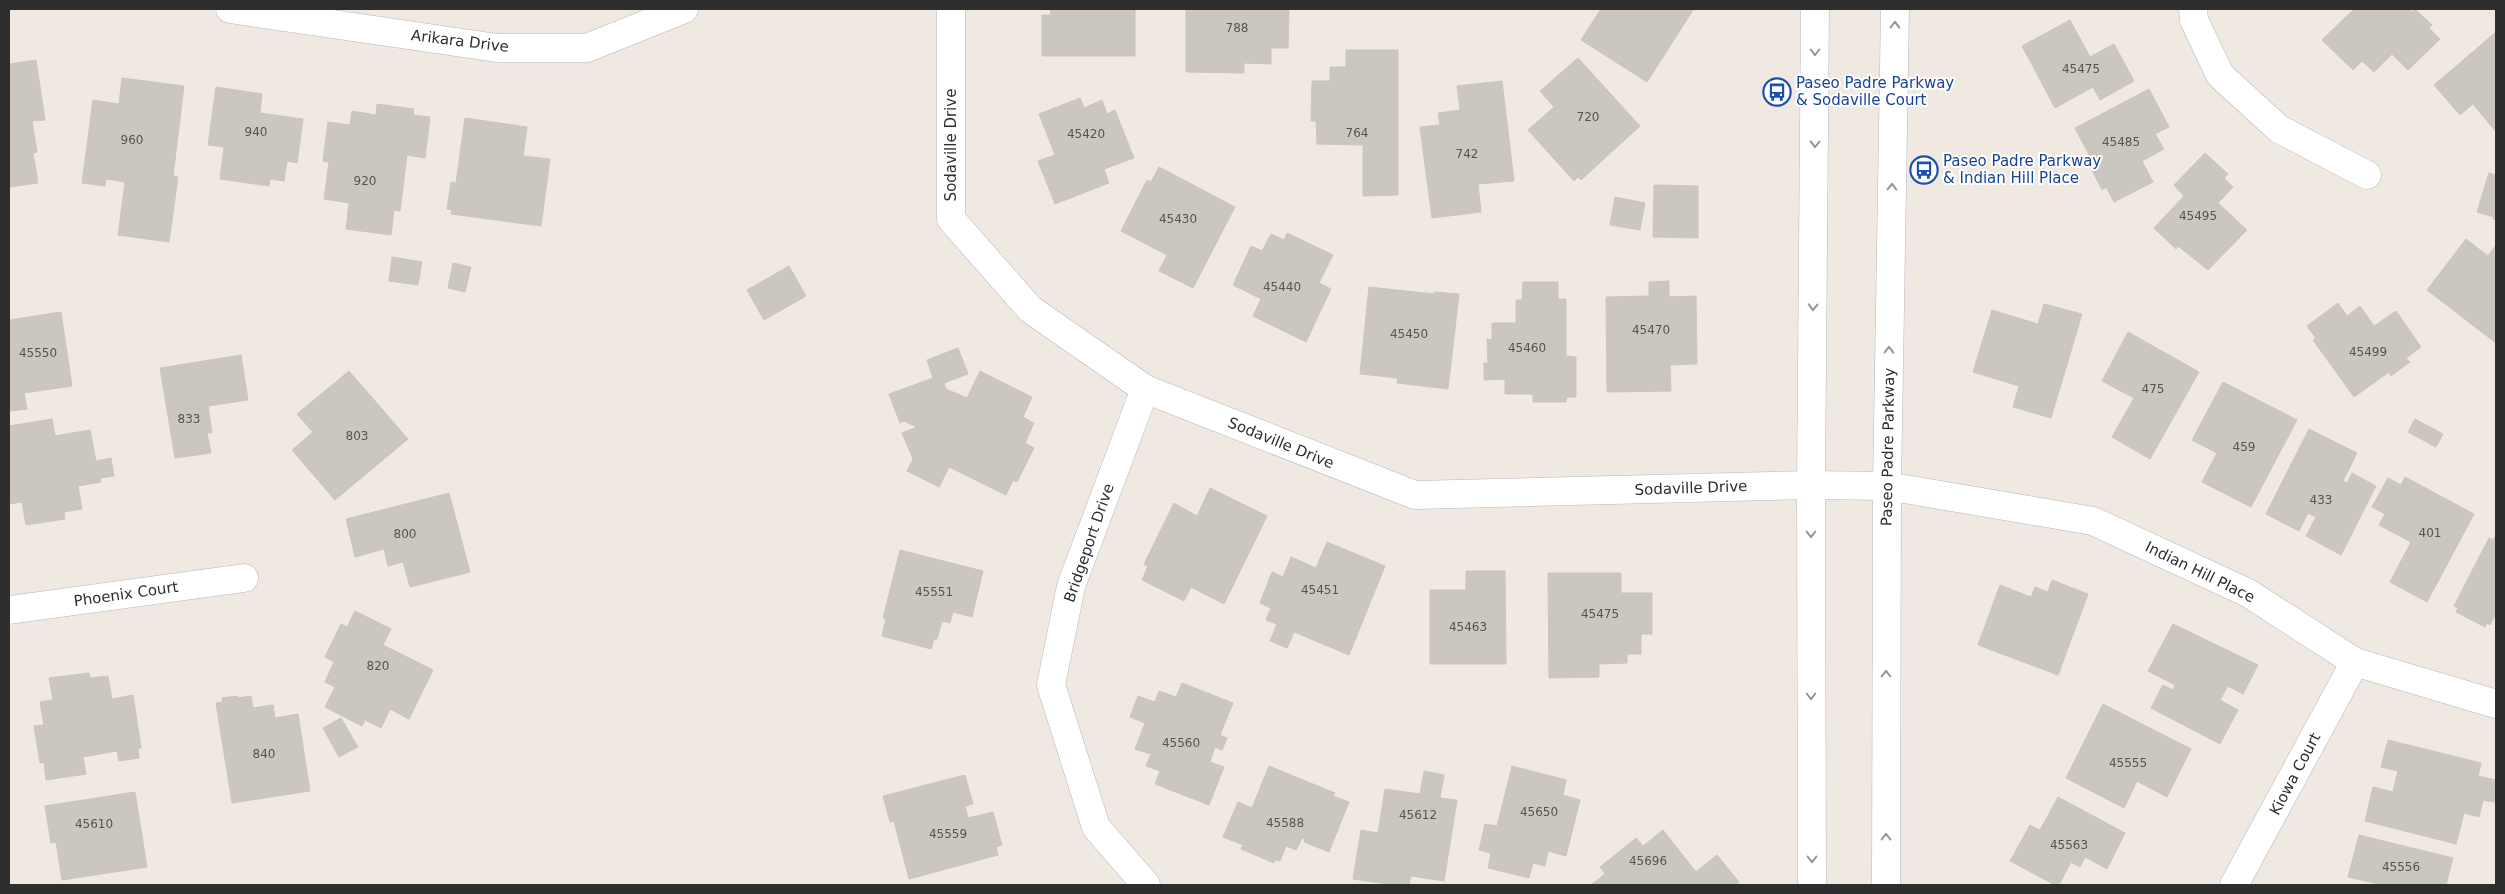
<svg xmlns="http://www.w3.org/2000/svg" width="2505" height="894" font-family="'DejaVu Sans',sans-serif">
<rect width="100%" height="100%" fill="#efe9e1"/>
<g fill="#cbc7bf" stroke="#cbc5ba">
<path d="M1050,9H1135V56H1042V15H1051Z"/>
<path d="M1186,9H1289L1288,48H1271V64L1244,63V73L1186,72Z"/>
<path d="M1601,9H1617L1620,11L1622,9L1693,10L1647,82L1581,40Z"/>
<path d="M2354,9H2409L2412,12L2415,9L2432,25L2429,28L2440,39L2408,70L2392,54L2374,72L2362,61L2353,70L2322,40Z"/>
<path d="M2070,20L2090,57L2114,44L2134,81L2100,100L2093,87L2055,108L2022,46Z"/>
<path d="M2496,32V132L2473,104L2460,115L2434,85Z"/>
<path d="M1346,50H1398V195L1363,196V145L1317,144L1316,121H1311L1312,81H1330V67H1346Z"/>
<path d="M1578,58L1640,126L1581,180L1578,177L1574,181L1528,130L1554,107L1540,91Z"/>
<path d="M36,60L45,120L32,121L37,152L33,153L38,183L9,187V64Z"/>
<path d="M122,78L184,86L173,176L178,177L169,242L118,235L125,182L106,179L105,186L82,183L93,100L119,104Z"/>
<path d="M1502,81L1514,181L1478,184L1481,212L1432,218L1420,127L1440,125L1438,113L1460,110L1457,86Z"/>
<path d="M216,87L262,94L260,113L303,119L297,163L287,161L284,181L270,179L269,186L220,179L224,147L208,145Z"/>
<path d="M2149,89L2169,127L2155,134L2164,149L2142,161L2153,182L2114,202L2106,187L2102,190L2092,170L2096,168L2075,128Z"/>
<path d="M1080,98L1084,108L1102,100L1107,114L1115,110L1134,158L1104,169L1109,183L1055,204L1038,161L1055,155L1039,114Z"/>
<path d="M377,104L414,109L413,115L430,117L425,158L407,155L400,211L394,210L391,235L346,229L349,203L324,199L329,162L323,161L328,122L350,125L352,111L376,115Z"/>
<path d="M465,118L527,127L523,156L550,159L541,226L451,214L452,210L447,209L451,182L456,183Z"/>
<path d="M2205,153L2228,174L2224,178L2233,187L2218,203L2247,230L2208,270L2178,246L2176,249L2154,228L2184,196L2174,185Z"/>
<path d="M1159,167L1235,207L1193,288L1159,271L1167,255L1121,231L1147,180L1151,182Z"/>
<path d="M2489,173L2496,175V220L2493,219L2494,217L2477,212Z"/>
<path d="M1654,185L1698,186V238L1653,237Z"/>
<path d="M1615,197L1645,203L1640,230L1610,225Z"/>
<path d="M1287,233L1333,255L1319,283L1331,289L1306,342L1253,316L1261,299L1233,285L1251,246L1262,251L1271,234L1284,240Z"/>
<path d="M2466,239L2488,256L2496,245V343L2427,290Z"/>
<path d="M392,257L422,262L418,285L389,281Z"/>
<path d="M453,263L471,267L465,292L448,288Z"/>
<path d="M789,266L806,296L764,320L747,290Z"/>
<path d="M1669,281V297L1696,296L1697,364L1670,365L1671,391L1607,392L1606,297L1649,296V282Z"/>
<path d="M1523,282H1558V299H1566V356L1576,357V397H1567L1566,402H1533V394H1505V379L1484,380V363H1488L1487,339L1492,340V323H1516V300H1522Z"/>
<path d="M1369,287L1434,294L1435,292L1459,294L1448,389L1397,383L1398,378L1360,374Z"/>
<path d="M2338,303L2347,316L2360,306L2374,326L2396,311L2421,347L2406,358L2410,362L2391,376L2389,372L2354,397L2313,340L2316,338L2307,326Z"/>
<path d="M2044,304L2082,314L2051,418L2013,407L2019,386L1973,372L1992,310L2038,324Z"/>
<path d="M61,312L72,386L24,393L27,409L9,411V320Z"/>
<path d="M2128,332L2199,372L2150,459L2112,437L2134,398L2102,381Z"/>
<path d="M958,348L968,374L944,383L946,389L967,398L980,371L1032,397L1023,417L1034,423L1025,443L1034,448L1017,482L1013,480L1006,495L949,467L939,487L907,471L913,459L902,433L917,427L904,421L900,423L889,394L933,378L927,360Z"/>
<path d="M241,355L248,400L208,406L212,433H207L211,453L175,458L160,368Z"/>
<path d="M349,371L408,439L335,500L292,450L313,432L297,414Z"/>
<path d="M2223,382L2297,420L2251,507L2202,482L2217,453L2192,440Z"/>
<path d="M52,419L55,436L90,430L96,461L111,458L114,476L100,478L101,482L78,486L82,509L64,512L65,519L26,525L22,502L9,504V426Z"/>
<path d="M2415,419L2443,434L2436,447L2408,432Z"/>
<path d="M2309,429L2357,453L2343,481L2347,483L2352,473L2376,486L2341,555L2306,536L2316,517L2308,513L2299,531L2266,514Z"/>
<path d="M2405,477L2474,514L2427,602L2390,582L2411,542L2379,525L2385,514L2372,507L2388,478L2401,485Z"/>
<path d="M1210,488L1267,516L1224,604L1191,587L1184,601L1142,580L1148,566L1144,564L1174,503L1197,516Z"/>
<path d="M449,493L470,572L410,587L403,562L388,566L384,549L355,557L346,519Z"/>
<path d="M2496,534V613L2490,625L2487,623L2485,627L2456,612L2458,608L2454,606L2489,538L2493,540Z"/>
<path d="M1327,542L1385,566L1349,655L1294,632L1287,648L1270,641L1277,624L1266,620L1271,608L1260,603L1272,572L1283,577L1291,557L1316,568Z"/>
<path d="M900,550L983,571L972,617L953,612L950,623L942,621L937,639H934L931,649L882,636L886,619L883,618Z"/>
<path d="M1466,571H1505L1506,664H1430V590H1466Z"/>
<path d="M1548,573H1621V593H1652V634H1641V654H1627V663L1599,664V677L1549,678Z"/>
<path d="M2052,580L2088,594L2058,675L1978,645L2000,585L2031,597L2035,587L2048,592Z"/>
<path d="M355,611L391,629L383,645L433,670L409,719L390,709L381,728L365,720L362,726L325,707L335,687L325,682L334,662L325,657L341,624L347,627Z"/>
<path d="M2173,624L2258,665L2243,694L2228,686L2220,700L2238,710L2220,744L2151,708L2163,685L2173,690L2175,685L2148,671Z"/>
<path d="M89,673L90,678L108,676L112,699L133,695L141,748H138L139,758L119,761L117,751L83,757L86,774L46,780L44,762L40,763L34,726L44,725L40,702L53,700L49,678Z"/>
<path d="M1182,683L1233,703L1220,735L1227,738L1222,750L1215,747L1210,762L1224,767L1209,805L1155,784L1160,771L1146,766L1151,754L1135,749L1145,723L1130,717L1138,696L1155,702L1159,691L1176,697Z"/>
<path d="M237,696L238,698L251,696L253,708L273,705L275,718L298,714L310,791L232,803L216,703L223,702L222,698Z"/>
<path d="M2103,704L2191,749L2167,797L2137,781L2124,808L2066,778Z"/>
<path d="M341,718L358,747L339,757L323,728Z"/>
<path d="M2388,740L2481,763L2478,776L2496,780L2494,802L2483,800L2479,817L2464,813L2456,844L2365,821L2373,787L2393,792L2398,771L2381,767Z"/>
<path d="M1269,766L1335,793L1333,796L1349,802L1329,852L1304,842L1305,839L1302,838L1296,850L1286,846L1280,861L1275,860L1274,863L1241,849L1243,845L1223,837L1238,802L1252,808Z"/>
<path d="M1512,766L1566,780L1563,795L1580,800L1566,856L1548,851L1545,866L1533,863L1529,878L1488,868L1491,853L1479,850L1485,824L1497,826Z"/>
<path d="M1424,771L1444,775L1440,798L1457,800L1444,881L1411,876L1409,885H1395L1353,879L1361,830L1378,833L1385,789L1420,794Z"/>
<path d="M965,775L973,804L965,806L968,818L993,812L1002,845L996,847L998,855L909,879L894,821L890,822L883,796Z"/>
<path d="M135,792L147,867L62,880L56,842L51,843L45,806Z"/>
<path d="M2058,797L2125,833L2107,869L2085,857L2080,867L2071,862L2059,885H2055L2010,861L2030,825L2040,830Z"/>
<path d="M1663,830L1696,872L1717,855L1739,882L1736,885H1591L1605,874L1600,867L1636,838L1643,846Z"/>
<path d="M2359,835L2453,858L2446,885H2383L2348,877Z"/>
</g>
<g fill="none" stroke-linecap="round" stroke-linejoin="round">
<g stroke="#b4b7c1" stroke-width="29">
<g id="minor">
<path d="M230,9L497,48H587L684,9"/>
<path d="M951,9V219L1030,309L1145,389L1415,495L1811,485L1887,486L2093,521L2248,593L2355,662L2496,704"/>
<path d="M2193,9L2194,20L2220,75L2279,129L2367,175"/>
<path d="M1145,389L1071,586L1051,685L1096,827L1146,885"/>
<path d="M9,610L244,578"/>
<path d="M2234,885L2355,662"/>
</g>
</g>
<g stroke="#b4b7c1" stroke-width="29">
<g id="secondary">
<path d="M1812,885L1811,485L1815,9"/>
<path d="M1886,885L1887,486L1895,9"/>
</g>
</g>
<use href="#minor" stroke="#fff" stroke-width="28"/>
<use href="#secondary" stroke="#fff" stroke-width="28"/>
</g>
<defs><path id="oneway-chevron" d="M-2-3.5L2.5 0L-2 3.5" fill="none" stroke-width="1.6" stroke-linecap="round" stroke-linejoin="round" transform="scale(1.25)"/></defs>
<g stroke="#969696">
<use href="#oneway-chevron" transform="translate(1895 25) rotate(-89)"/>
<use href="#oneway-chevron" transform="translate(1815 52) rotate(90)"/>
<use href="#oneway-chevron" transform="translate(1815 144) rotate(91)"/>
<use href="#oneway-chevron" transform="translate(1892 187) rotate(-89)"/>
<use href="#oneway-chevron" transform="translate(1813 307) rotate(91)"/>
<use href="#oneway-chevron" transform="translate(1889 350) rotate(-89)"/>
<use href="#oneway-chevron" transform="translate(1811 534) rotate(90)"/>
<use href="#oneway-chevron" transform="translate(1886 674) rotate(-90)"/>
<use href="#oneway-chevron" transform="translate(1811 696) rotate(90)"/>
<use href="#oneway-chevron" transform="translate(1886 837) rotate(-90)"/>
<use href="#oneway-chevron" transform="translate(1812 859) rotate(90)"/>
</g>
<defs>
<g id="bus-ring" transform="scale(1.4375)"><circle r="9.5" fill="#fff" stroke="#1a4fb4" stroke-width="1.5"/><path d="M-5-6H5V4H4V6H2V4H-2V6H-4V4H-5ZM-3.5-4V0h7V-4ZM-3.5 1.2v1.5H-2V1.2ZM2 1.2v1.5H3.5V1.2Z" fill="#1a4fb4"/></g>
</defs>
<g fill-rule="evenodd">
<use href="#bus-ring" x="1777" y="92"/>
<use href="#bus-ring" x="1924" y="170"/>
</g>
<g text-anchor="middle" stroke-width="4" stroke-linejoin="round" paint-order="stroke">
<g font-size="12" fill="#555452">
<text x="1237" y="32">788</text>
<text x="2081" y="73">45475</text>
<text x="1588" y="121">720</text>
<text x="256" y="136">940</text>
<text x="1357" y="137">764</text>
<text x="1086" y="138">45420</text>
<text x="132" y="144">960</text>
<text x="2121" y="146">45485</text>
<text x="1467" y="158">742</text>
<text x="365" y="185">920</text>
<text x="2198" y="220">45495</text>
<text x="1178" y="223">45430</text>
<text x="1282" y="291">45440</text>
<text x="1651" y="334">45470</text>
<text x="1409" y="338">45450</text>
<text x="1527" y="352">45460</text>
<text x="2368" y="356">45499</text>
<text x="38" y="357">45550</text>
<text x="2153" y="393">475</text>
<text x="189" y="423">833</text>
<text x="357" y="440">803</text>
<text x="2244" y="451">459</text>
<text x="2321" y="504">433</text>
<text x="2430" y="537">401</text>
<text x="405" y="538">800</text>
<text x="1320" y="594">45451</text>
<text x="934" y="596">45551</text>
<text x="1600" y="618">45475</text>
<text x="1468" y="631">45463</text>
<text x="378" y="670">820</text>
<text x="1181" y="747">45560</text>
<text x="264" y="758">840</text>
<text x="2128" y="767">45555</text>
<text x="1539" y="816">45650</text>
<text x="1418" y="819">45612</text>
<text x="1285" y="827">45588</text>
<text x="94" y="828">45610</text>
<text x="948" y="838">45559</text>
<text x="2069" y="849">45563</text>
<text x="1648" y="865">45696</text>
<text x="2401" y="871">45556</text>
</g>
<g font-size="15" fill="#2e2e2e" stroke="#fff">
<text transform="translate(460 41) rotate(7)" y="5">Arikara Drive</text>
<text transform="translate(951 145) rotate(-90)" y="5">Sodaville Drive</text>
<text transform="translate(1281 443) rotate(22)" y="5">Sodaville Drive</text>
<text transform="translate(1888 447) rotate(-89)" y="5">Paseo Padre Parkway</text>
<text transform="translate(1691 488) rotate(-2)" y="5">Sodaville Drive</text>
<text transform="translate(1089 543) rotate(-71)" y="5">Bridgeport Drive</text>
<text transform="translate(2200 572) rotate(26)" y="5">Indian Hill Place</text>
<text transform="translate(126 594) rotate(-8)" y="5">Phoenix Court</text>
<text transform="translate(2295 774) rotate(-62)" y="5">Kiowa Court</text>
</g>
<g font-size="15" fill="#164399" stroke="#fff" text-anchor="start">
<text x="1796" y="88">Paseo Padre Parkway<tspan x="1796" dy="17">&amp; Sodaville Court</tspan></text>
<text x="1943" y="166">Paseo Padre Parkway<tspan x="1943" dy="17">&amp; Indian Hill Place</tspan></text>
</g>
</g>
<rect width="2505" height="894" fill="none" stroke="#2e2e2e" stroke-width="20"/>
</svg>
